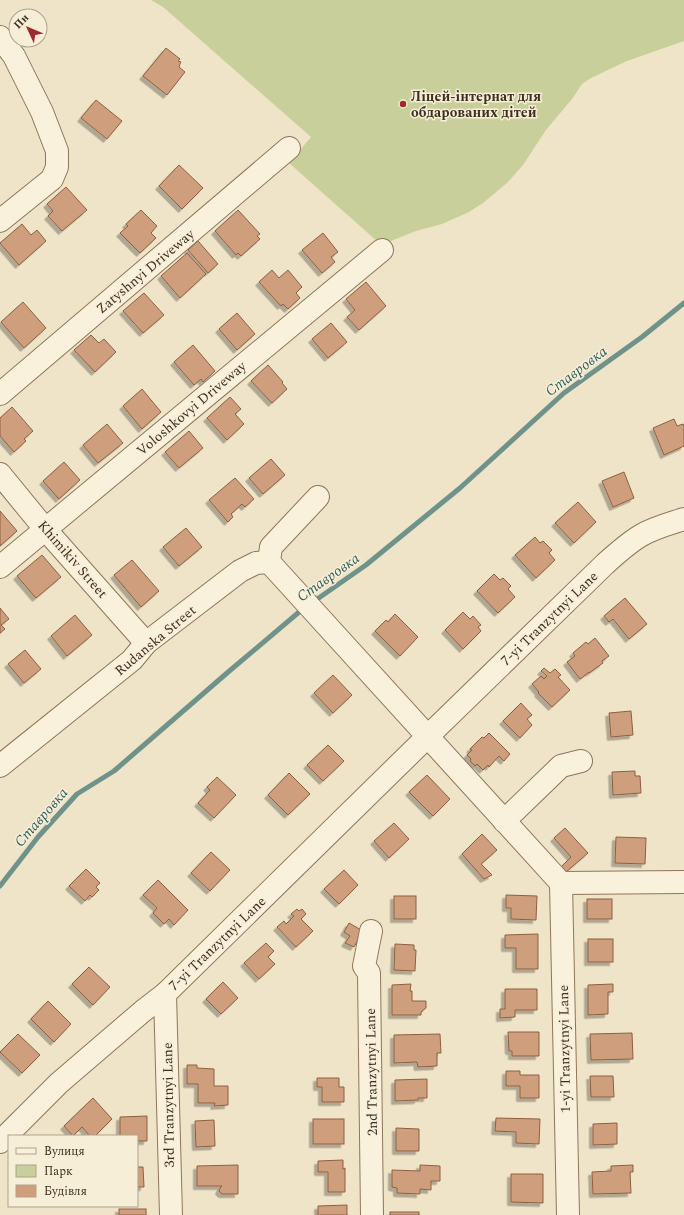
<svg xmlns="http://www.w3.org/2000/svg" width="684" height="1215" font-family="Spectral,serif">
<defs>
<filter id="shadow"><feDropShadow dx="-3.5" dy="3.5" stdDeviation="0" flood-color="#0004"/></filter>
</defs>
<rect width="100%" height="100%" fill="#f0e4c8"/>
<path fill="#c9cf9b" d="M151,0H684V41L627,61L591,78L582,84L572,99L546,130L523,165L507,183L483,203L469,212L442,224L416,231L383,244L378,242L289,163L311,137L163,7Z"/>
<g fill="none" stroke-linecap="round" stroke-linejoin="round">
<g stroke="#6f938a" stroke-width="5">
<path d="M313,602L366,565L460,488L564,393L642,337L684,303"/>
<path d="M0,886L38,837L77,794L114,771L227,673L305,607"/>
</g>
</g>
<g fill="#cf9f7d" stroke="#8d5f41" filter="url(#shadow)">
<path d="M166,48L180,59L178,61L181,62L180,64L179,67L185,72L167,95L143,76Z"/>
<path d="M96,100L122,121L107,139L81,118Z"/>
<path d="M179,165L203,188L182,209L159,186Z"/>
<path d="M66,187L87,210L62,231L48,216L53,211L47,204Z"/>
<path d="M141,210L157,226L151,233L156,238L140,253L120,233L128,226L126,224Z"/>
<path d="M238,210L260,234L257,236L260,239L241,256L238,253L236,255L215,231Z"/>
<path d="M22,224L31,235L37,230L46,241L19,265L0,243Z"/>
<path d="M323,233L338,252L331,257L335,262L322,273L302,250Z"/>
<path d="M198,241L218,264L208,273L188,250Z"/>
<path d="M187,253L206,274L180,298L161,276Z"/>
<path d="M272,270L279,278L288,270L302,287L296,293L300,298L288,309L283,304L281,306L259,282Z"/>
<path d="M366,282L386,306L359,330L347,317L355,310L346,299Z"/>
<path d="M144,293L164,315L143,333L123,311Z"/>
<path d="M23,302L46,328L24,348L1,322Z"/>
<path d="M237,313L255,334L237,350L219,329Z"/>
<path d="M331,323L347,342L328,358L312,339Z"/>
<path d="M91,335L99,343L104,339L116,352L95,372L74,350Z"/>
<path d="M193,345L215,371L203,382L201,379L194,385L174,362Z"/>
<path d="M268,365L283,382L282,383L287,389L272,403L251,381Z"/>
<path d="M142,389L161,412L142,429L123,406Z"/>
<path d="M230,397L241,409L235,414L244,424L227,440L207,418Z"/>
<path d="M12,407L33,431L24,439L26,441L14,452L0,436V418Z"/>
<path d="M674,419L677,426L683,424L684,427V446L664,455L653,428Z"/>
<path d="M107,424L123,443L98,463L83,445Z"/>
<path d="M189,431L203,448L179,468L165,452Z"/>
<path d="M271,459L285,475L263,494L249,478Z"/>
<path d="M64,462L80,480L59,499L43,481Z"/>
<path d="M624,472L634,498L613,507L602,481Z"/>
<path d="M235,478L254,499L245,507L242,504L231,514L233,517L228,522L209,500Z"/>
<path d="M578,502L596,522L574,543L555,523Z"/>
<path d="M0,511L17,531L0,546Z"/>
<path d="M186,528L202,547L179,566L163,547Z"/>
<path d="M535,537L540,543L543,541L552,550L549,553L555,560L536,578L515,555Z"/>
<path d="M42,555L61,577L36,598L17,576Z"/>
<path d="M132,560L159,591L141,607L114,575Z"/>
<path d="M494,574L500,580L503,578L511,586L508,589L515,597L498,613L477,591Z"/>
<path d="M625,598L647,624L629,639L613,619L609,622L604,616Z"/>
<path d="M0,608L9,619L1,625L5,629L0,633Z"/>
<path d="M463,612L470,619L473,616L481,625L478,627L481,631L463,649L445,630Z"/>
<path d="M395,614L418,637L400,656L375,631L386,620L388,622Z"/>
<path d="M75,615L92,635L67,656L51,636Z"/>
<path d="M595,638L609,656L602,661L603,663L589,673V672L580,679L567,662L575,656L573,653L586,642L588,644Z"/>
<path d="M25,650L41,669L24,683L8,664Z"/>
<path d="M544,668L550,673L555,669L561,675L558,677L570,690L552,707L538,693L539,692L532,684L541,676L544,679L547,676L541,671Z"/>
<path d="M333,675L352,695L333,713L314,693Z"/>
<path d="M521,703L532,715L527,719L532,725L520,738L503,721Z"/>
<path d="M631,711L633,735L611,737L609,713Z"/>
<path d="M489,733L510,754L504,761L499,756L489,767L488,765L483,770L477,764L475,766L470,761L471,759L467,755L472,750L470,749L482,737L484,738Z"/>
<path d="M328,745L344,761L323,781L307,765Z"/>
<path d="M635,771V776H640L641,793L613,795L612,772Z"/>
<path d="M289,773L310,794L288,815L268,795Z"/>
<path d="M427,775L450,799L433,816L409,792Z"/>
<path d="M217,777L236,795L214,818L198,803L210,790L207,787Z"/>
<path d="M394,823L409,839L389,858L374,841Z"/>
<path d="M565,828L588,853L566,872L561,867L571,857L554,838Z"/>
<path d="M482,834L497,850L481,864L492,875L484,879L462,854Z"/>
<path d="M616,837L646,838L645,864L615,863Z"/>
<path d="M211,852L230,870L210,891L191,873Z"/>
<path d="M86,869L100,883L96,887L99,890L92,897L90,895L85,901L69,886Z"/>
<path d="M344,870L358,885L339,904L324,889Z"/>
<path d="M158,880L188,910L174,925L169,919L164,924L153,913L157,908L143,895Z"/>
<path d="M506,895L537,896L536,920L511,919V908H506Z"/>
<rect x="394" y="896" width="22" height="23"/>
<rect x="587" y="899" width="25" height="20"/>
<path d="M297,909L299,911L302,909L306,914L301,919L313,931L296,947L277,927L284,921L286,924L294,916L291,914Z"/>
<path d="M349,923L363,931L354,947L345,943L350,936L344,932Z"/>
<path d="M538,934V969H516V948H505V935Z"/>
<rect x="588" y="939" width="25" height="23"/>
<path d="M266,943L274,951L268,957L275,964L259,979L244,963Z"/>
<path d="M395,944L414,945V950H416L415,971L394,970Z"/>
<path d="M89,967L110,987L93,1005L72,984Z"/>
<path d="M223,982L238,998L221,1014L206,999Z"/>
<path d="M411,984L410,991H412V1001H426V1008L421,1012V1015H392V985Z"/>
<path d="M613,984V992H608V1014L588,1015V985Z"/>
<path d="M505,989H537V1010H515V1017L500,1018V1009H505Z"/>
<path d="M48,1001L71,1024L54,1042L31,1019Z"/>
<path d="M508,1032H539V1056H512V1051H509Z"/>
<path d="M632,1033L633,1059L591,1060L590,1034Z"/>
<path d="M18,1034L40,1055L22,1073L0,1052Z"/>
<path d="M440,1034L441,1053H437V1066L418,1067L417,1062L394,1063V1035Z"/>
<path d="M187,1065H197V1068L214,1069V1086H228V1105L214,1106L215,1103H198V1084H187Z"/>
<path d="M506,1071H520V1075H539V1098H520V1086H506Z"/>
<path d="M590,1076H613L614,1097H591Z"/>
<path d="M317,1078H339V1087H344V1102H322V1087H317Z"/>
<path d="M427,1079V1098H418V1100L395,1101V1080Z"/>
<path d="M93,1098L112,1119L95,1136H90L82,1127L73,1136L64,1126Z"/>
<path d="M147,1116V1141H137V1136H120V1117Z"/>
<path d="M496,1118L540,1119L539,1144L516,1143V1132L495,1131Z"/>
<rect x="313" y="1119" width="31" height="25"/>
<path d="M214,1120L215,1146L196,1147L195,1121Z"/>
<path d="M617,1123V1144L593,1145V1124Z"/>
<path d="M396,1128L419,1129V1151H396Z"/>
<path d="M343,1160V1169L345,1168V1192H328V1172H318V1161Z"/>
<path d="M238,1165V1194H222L219,1191L220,1188L222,1186H197V1166Z"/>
<path d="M420,1165L440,1166V1181H431V1190L420,1189V1194L397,1193V1188L392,1187V1170L420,1171Z"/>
<path d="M633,1165V1172H630L631,1193L593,1194L592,1172L611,1171V1166Z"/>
<path d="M137,1167H143L144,1187H137Z"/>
<path d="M511,1174H543V1203L511,1202Z"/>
<path d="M347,1205V1215H318V1206Z"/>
<rect x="119" y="1209" width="27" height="6"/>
<rect x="390" y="1212" width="29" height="3"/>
</g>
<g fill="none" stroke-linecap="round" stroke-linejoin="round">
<g stroke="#8d765c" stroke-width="24">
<g id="minor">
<path d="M0,37L14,56L42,112L57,151V167L52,179L0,221"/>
<path d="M0,394L289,148"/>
<path d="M0,474L45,529L146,643"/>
<path d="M269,562L561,883"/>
<path d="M269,562L271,547L318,497"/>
<path d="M0,567L382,250"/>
<path d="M0,766L132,660L146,643L240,571L256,563L269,562"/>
<path d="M504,821L561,766L581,761"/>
<path d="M561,883L568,1215"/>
<path d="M561,883L684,882"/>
<path d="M371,931L364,966L369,973L372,1215"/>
<path d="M165,994L171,1215"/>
<path d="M0,1142L59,1083L143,1011L165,994L427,737L605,564C616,554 627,544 640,536C653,528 669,524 684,519"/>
</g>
</g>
<use href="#minor" stroke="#faf1dc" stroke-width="22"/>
</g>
<circle fill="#9e2a2b" stroke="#f7eed8" stroke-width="1.5" cx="403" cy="104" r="4"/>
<g text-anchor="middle" stroke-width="3" stroke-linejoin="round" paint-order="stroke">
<g font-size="14" font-weight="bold" fill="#3d2e20" stroke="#f7eed8" text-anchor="start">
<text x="411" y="101">Ліцей-інтернат для<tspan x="411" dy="16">обдарованих дітей</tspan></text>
</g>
<g font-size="14" fill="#3d2e20" stroke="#f7eed8">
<text transform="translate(145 271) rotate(-40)" y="5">Zatyshnyi Driveway</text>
<text transform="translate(191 408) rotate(-40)" y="5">Voloshkovyi Driveway</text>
<text transform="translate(73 559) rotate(49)" y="5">Khimikiv Street</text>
<text transform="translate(549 618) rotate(-44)" y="5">7-yi Tranzytnyi Lane</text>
<text transform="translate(155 640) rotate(-40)" y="5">Rudanska Street</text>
<text transform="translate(217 943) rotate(-44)" y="5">7-yi Tranzytnyi Lane</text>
<text transform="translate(564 1049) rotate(-91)" y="5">1-yi Tranzytnyi Lane</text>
<text transform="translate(371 1072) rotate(-91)" y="5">2nd Tranzytnyi Lane</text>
<text transform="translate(168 1105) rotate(-91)" y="5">3rd Tranzytnyi Lane</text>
</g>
<g font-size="15" font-style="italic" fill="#2f5d5a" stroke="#f7eed8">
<text transform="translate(576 371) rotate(-37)" y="5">Ставровка</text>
<text transform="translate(328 577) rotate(-35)" y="5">Ставровка</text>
<text transform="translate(41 817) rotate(-49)" y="5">Ставровка</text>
</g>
</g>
<rect x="8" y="1135" width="130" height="72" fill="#f7eed8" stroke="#ada18e"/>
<rect x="16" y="1148" width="20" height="6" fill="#faf1dc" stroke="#ada18e"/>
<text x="44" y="1155" font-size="12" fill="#3d2e20">Вулиця</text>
<rect x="16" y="1165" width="20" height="12" fill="#c9cf9b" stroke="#ada18e"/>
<text x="44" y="1175" font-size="12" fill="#3d2e20">Парк</text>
<rect x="16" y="1185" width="20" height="12" fill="#cf9f7d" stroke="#ada18e"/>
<text x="44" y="1195" font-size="12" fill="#3d2e20">Будівля</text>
<g transform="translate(28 28) rotate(314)"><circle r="19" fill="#f7eed8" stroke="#ada18e"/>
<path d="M0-3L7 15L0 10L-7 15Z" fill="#9e2a2b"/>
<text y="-6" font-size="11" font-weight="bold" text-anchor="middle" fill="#3d2e20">Пн</text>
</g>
</svg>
